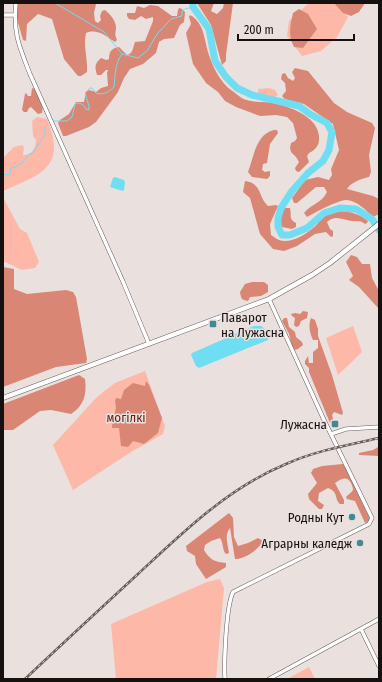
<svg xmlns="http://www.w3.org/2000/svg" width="382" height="682" font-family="'Fira Sans Condensed',sans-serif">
<rect width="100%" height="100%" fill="#eae0de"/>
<g fill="#fdb8a8">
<path d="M309,3H335L348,17L337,37L321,51L302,56L287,36L289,21Z"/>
<path d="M269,88L275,90L278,95L275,97L258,93V89Z"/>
<path d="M37,117L47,119C67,167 42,174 3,191V158L14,147L22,145L24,147L23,155C32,156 36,147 36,140L33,136L32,121Z"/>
<path d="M3,199L5,201L20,229L27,233L39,262L35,268L22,270L3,261Z"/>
<path d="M353,326L362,352L338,375L326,338Z"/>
<path d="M145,371L165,426L163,434L131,452L73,490L53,445L97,397L115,383Z"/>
<path d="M220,579L224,588L216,679H116L111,624L207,582Z"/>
<path d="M309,667L315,679H287Z"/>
</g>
<g fill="#d98774">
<path d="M17,3H113L96,4L94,13L95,21L98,23L101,20L100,16L102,11L105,10C110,14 116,21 116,27C116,33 114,33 117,40L115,42C106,36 97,28 86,33C83,46 88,59 87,72L81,76H78L64,59L52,19L38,14L27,24L26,41L23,40L17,19Z"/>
<path d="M197,3H214L211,11L217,14L223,8L224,3H233L226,55V61L222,65L211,25Z"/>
<path d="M334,3H365L359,12L351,16L343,13Z"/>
<path d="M150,5L158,6L172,16H177L178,10L179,8L182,9L185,12L184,22L180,25L174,38L164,39L159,42L156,53L143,64L130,69L124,78L118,92L96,122L89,127L66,136H63L58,123L60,120L69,114L76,102H84L86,92L89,90L96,92L101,88L108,86L107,73L108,70H106L101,75H97C95,67 94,64 101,58L106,60L109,59C109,51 112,48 119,47L127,55C133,54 133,47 135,42L145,41L153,21V17L146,19L141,16L135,20L129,19L127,16V13H135L137,6L144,8Z"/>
<path d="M299,9L308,14L317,29L303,48L294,47C288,35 290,26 293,13Z"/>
<path d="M190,15C205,23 204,41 209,55C213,67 220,82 231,90C236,93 241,99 247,100C255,103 268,101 277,104C294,108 321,119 319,140C319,146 314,151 309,153L307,156L309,162L299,172L296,171L295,168L299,162L296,157L291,152L290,148L291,143L295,141L297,138L293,123L287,117L276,115L260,116L236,107L225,101L218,92L206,83L193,64L186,33L191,24L189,17Z"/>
<path d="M295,68L308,71L334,103L347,112L372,123L375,128L369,155L371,172L369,177C361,179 351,182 347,189L373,196L379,199V214L373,217C366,210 356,200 346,200C336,201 316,212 307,217L304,213C312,203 321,204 327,192L324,187H316L297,203H294L292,198L305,180L318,177L329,180L332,175L331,169L339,150L333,124L304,104L285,99L282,96L286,91L285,83L281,79L282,74L285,73L288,78L293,81L295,78L292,72Z"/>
<path d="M32,88L35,89C38,96 45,105 42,113L38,114L31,107L29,108L27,112H24L22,110L25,94L26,93L28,96H31Z"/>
<path d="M274,130H277L278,133L270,144L267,163L263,164L262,170L265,172L270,171V176L267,179L252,177L248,172C254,156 256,134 274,130Z"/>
<path d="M245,181C262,183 258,197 268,206L276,205L278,206L270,224L271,235C273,236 276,239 279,240C290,244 305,235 313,228C317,225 320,220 324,217C337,207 356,211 368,221L367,223L365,224C361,220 357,222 352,221C343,220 335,214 327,222L330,229L333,231V236L331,237L326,232L315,234L297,246L284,251L273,249L260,234L250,198L243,192Z"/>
<path d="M285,208H290C292,215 288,219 296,223V227L292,229L282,227C279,220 281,214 285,208Z"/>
<path d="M351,255L357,257L362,264H370L372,278L379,291V309L359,287L349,280L353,276L346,262Z"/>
<path d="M3,267L14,269V289L27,294L66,290L73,292L76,297L87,359L86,363L56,367L3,387Z"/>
<path d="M252,282H264L268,285V292L261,296L250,297L248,301C241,300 241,298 240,292L245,284Z"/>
<path d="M303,311L308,312L307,318L301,321L299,326L296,327L294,325L295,318L292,316L291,314L295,313L300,314Z"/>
<path d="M284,318H287L289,327L295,332L296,337L302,342L303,345L298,349L295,350L292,346L289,334L282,321Z"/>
<path d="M311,318L315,320L318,329V336L332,375L343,413L342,415L334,412L332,415L334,422L333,424L330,423L309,372V368L305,364V361L308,356L309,363H313V352L318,348V340H313C310,334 308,325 311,318Z"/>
<path d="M79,375L85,379C87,394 84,406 71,414L51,410L40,411L13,430H3V404Z"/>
<path d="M146,381L149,385L162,418L158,433L144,444L133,441L128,447L121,446L119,428H112C112,417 118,411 115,401L116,398L121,399L124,390L133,383L145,386Z"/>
<path d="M378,447H379V456L359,455V453L373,450Z"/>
<path d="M343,464L346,468L369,517V521L365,523L355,501L347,499L346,497C348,495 352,492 353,490C353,488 352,485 351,483C347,475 340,479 335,483L344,500V504H340C334,499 339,492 328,488L319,493L318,501L324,505L322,509H319L309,499L308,494L317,483L311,473L313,469L322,466Z"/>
<path d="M229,513L233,518L234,537L238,546L248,543L258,538L263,541C258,550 245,559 235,559L230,528C224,535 228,545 229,553L226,554C222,550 224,544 220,538L211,541L205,545L204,550C210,560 215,562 226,563V567L206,579L196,564L195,556L187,551L186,546Z"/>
</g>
<g fill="#6fdef2">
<path d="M115,177L124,180L125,183L124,190L123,191L110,187L113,178Z"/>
<path d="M254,326H261C266,330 269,333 268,340L199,368L196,366L191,355L192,353Z"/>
</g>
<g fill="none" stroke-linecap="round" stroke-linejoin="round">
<g stroke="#6fdef2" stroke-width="1">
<path d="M55,3L104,32L122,54"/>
<path d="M54,121H67L72,117L75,104L78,103L82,104L86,109L89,110V106L85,93L90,88H92L96,93C104,95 107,93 114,87C115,76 115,63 122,54L138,58L147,51L157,34L171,19L182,16V11L185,9L193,7"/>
<path d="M3,175L10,174L11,168C18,166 25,162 28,155L33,153L45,134V127L48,124"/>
</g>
<path stroke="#6fdef2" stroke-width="7" d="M193,3V7L209,29L215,61L226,77L237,88L252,95L299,106L310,114L327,123L332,132L329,150L323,161L308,173L292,191L281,208L278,218V227L282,235H290L307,228L324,213L340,208L356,209L372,219L379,230"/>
<g stroke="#665e5c" stroke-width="4.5">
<g id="minor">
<path d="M16,3C13,33 19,46 30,74L124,284L149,344"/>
<path d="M3,15H15"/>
<path d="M331,434L346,429L379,427"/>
<path d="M361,629L379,666"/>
<path d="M225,679C224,661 226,607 233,592L369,524L372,518L324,420L269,299"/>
<path d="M269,679L379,619"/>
</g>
</g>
<g stroke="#665e5c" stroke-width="5.5">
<path id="major" d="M3,398L269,299L312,275L330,263L379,224"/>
</g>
<use href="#minor" stroke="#fff" stroke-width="3.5"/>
<use href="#major" stroke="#fff" stroke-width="4.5"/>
<g stroke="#635e5c" stroke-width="2.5">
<path id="rail" d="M25,679C62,644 100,609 138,574C183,532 228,488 286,464C315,451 348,445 379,438"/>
</g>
<use href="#rail" stroke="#eae0de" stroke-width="1" stroke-dasharray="3" stroke-linecap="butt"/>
</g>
<g fill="#438895" stroke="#eae0de" stroke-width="1.5">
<rect x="209" y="320" width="8" height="8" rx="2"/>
<rect x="331" y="420" width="8" height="8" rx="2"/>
<circle cx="352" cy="517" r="4"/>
<circle cx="360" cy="543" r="4"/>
</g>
<g text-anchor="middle" stroke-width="3" stroke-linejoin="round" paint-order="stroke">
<g font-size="13" fill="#141110" stroke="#eae0de" text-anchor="end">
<text x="221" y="322" text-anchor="start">Паварот<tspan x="221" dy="15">на Лужасна</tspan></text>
<text x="327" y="429">Лужасна</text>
<text x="344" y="522">Родны Кут</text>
<text x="352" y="548">Аграрны каледж</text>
</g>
<g font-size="13" fill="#681f0e" stroke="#eae0de">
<text x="126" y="422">могілкі</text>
</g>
</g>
<rect width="382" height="682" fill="none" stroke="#141110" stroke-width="8"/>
<path d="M238 34v6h116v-6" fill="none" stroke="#141110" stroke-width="2"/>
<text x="244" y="34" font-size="12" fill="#141110" stroke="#eae0de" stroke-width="3" paint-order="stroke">200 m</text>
</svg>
